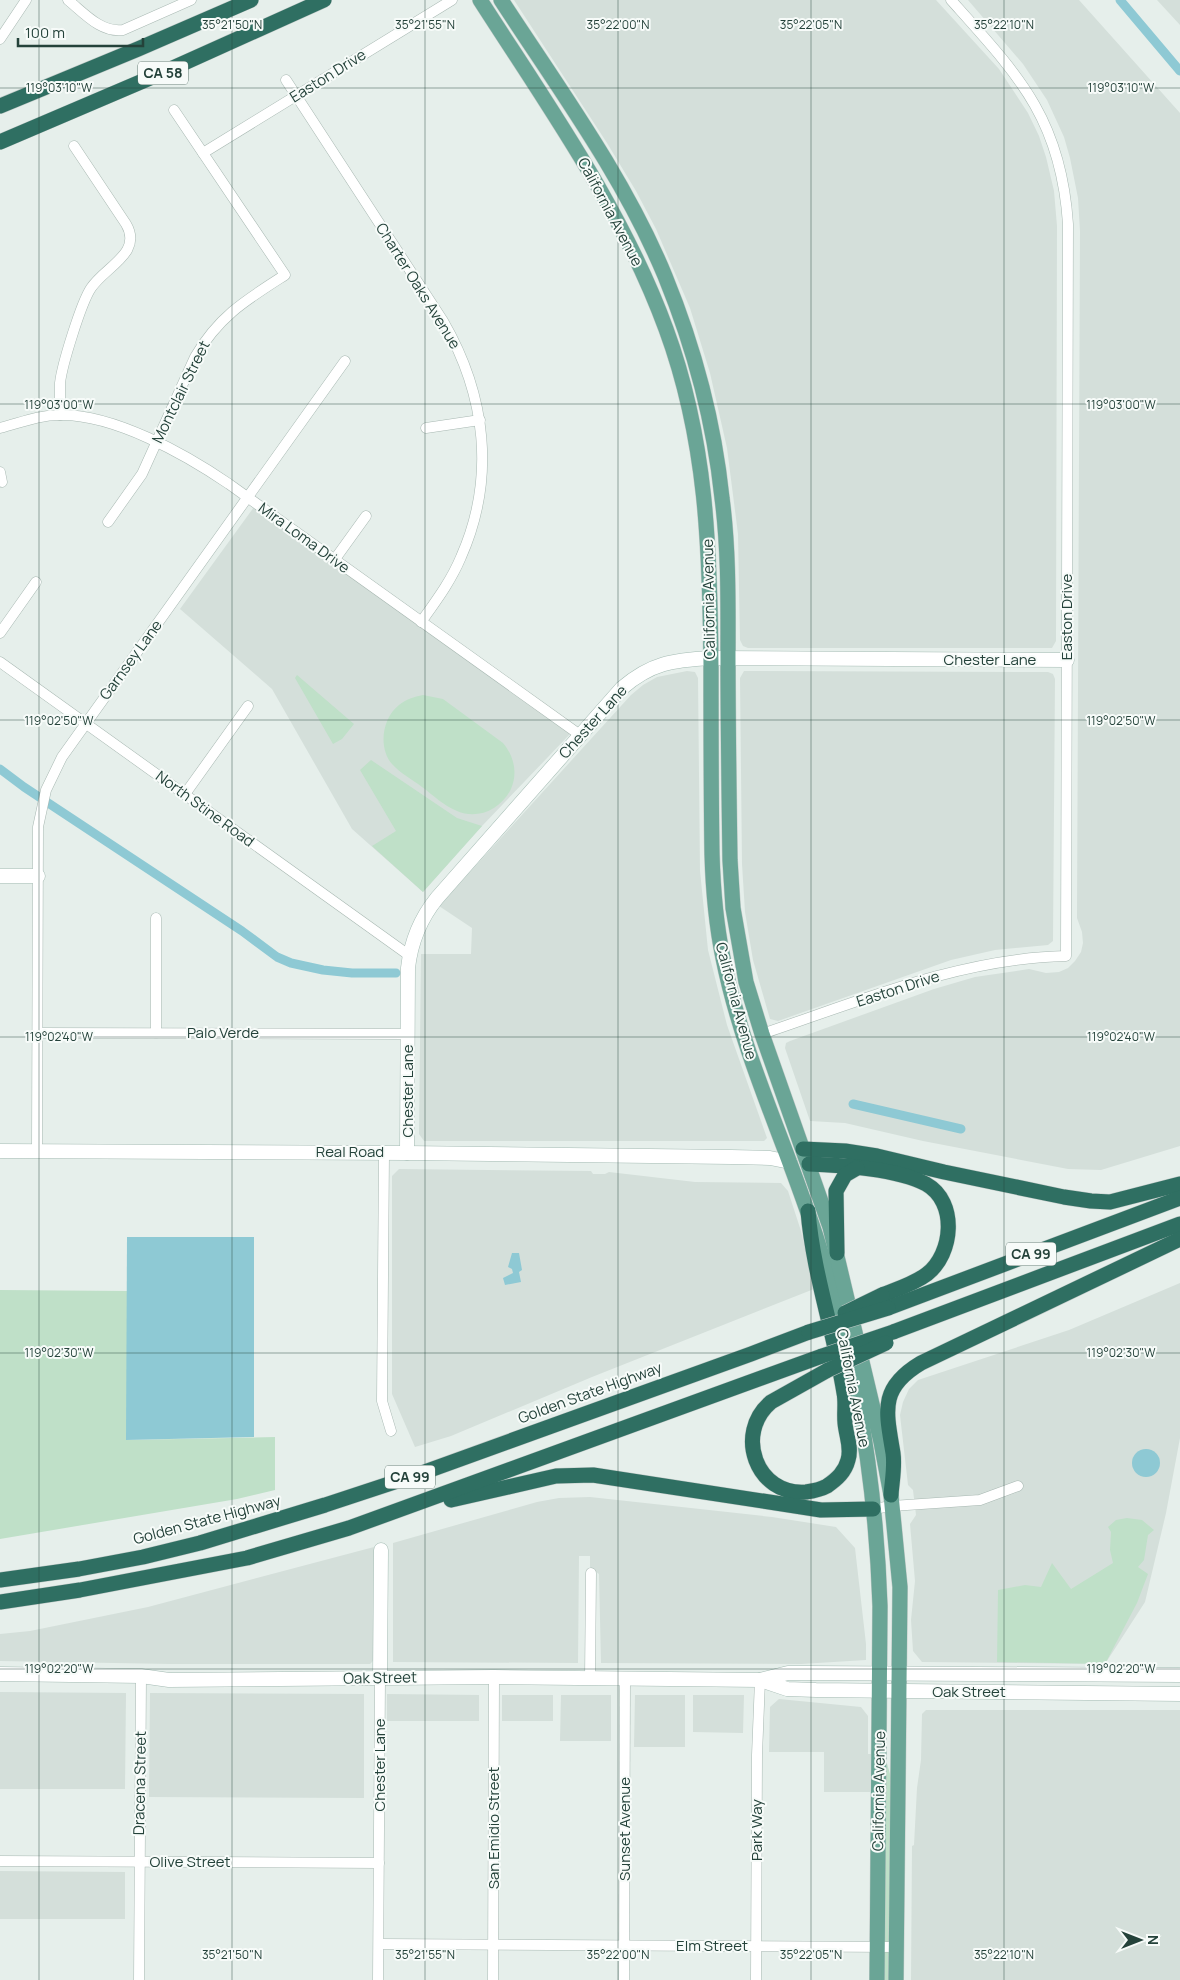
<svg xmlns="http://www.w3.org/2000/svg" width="1180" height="1980" font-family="Manrope,sans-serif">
<rect width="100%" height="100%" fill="#e6efeb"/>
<g fill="#d4dfda">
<path d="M514,0H936L999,69L1028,113L1039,136L1046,157L1054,191L1057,226L1056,641L1052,648H748L743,646L740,640L738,534L727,448L710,373L690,308L656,229L636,191L607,143Z"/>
<path d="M968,0H1079L1180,113V1146L1101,1170L1068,1169L923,1141L845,1123L810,1121L785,1048L786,1043L790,1041L934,989L975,977L1029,969L1046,973L1059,972L1068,968L1075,961L1081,952L1083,943L1082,932L1077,918L1080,231L1078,198L1070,158L1064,137L1047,100L1023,64Z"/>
<path d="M1157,0H1180V25Z"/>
<path d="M254,507L570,734L482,826L423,892L352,829L272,689L180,609Z"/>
<path d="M687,671L695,672L698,678L700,871L708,950L727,1025L767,1138L764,1141H424L419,1134L421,954H471L472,928L439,906L631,695L643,685L657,677Z"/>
<path d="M744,671L1048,672L1053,674L1055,679L1053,941L1048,945L995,950L951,960L778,1021L770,1019L753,960L745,912L742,864L740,678Z"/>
<path d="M399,1169L591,1171L593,1174H605L609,1172L695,1182L781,1183L788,1191L801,1231L814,1289L592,1377L451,1436L415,1447L392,1394V1176Z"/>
<path d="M1180,1283V1438L1166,1513L1145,1602L1105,1664L922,1662L913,1651L911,1620L915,1581L910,1524L916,1515L913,1490L908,1485L900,1415L903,1402L909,1389L918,1380L1069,1330Z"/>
<path d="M590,1497L772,1517L836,1527L855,1548L866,1644V1660L801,1664L601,1663L599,1574L590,1567V1556H579L578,1663L393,1662V1543L537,1502L559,1498Z"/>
<path d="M374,1547L373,1661L370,1664H171L0,1661V1634L30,1631L148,1607Z"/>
<path d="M0,1692L126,1693L125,1789H0Z"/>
<path d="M150,1693L364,1694V1798L149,1797Z"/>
<path d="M387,1694L479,1695V1721H387Z"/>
<rect x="502" y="1695" width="51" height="26"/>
<path d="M561,1695H611V1741H560Z"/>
<path d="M635,1695H685V1747H634Z"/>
<path d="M693,1695H744L743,1733L693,1732Z"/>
<path d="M779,1699L861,1707L868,1716V1754H871L870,1792H824V1752H769L770,1707Z"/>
<path d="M926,1710H1180V1980H911L912,1846L914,1845L917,1788L921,1760L922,1714Z"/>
<path d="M0,1871L125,1872V1919H0Z"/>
</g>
<g fill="#bfe0c8">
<path d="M297,675L354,724L342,739L333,744L295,678Z"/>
<path d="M423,695L443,699L503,743C514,756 518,773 511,789C501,809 478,820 457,811C444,806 433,795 422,787C413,780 400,773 392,764C378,748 382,718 399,705C406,699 414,697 423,695Z"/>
<path d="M371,760L457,818L482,826L423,892L372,846L396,831L360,770Z"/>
<path d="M0,1290L127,1291V1440L275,1437V1490L237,1499L0,1539Z"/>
<path d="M1127,1518L1142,1520L1154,1530L1148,1535L1144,1560L1138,1567L1148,1574L1137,1603L1105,1664L997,1662L998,1590L1025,1585L1041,1587L1052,1563L1071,1589L1113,1563L1110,1550L1111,1532L1108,1527L1116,1520Z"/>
<path d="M886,1760L892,1781L889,1980H883Z"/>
</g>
<g fill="#8ec9d4">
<path d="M127,1237H254V1437L126,1440Z"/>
<path d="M512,1253H519L522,1270L519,1272L521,1282L505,1285L503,1278L513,1273L512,1269L508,1267Z"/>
<circle cx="1146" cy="1463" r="14"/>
</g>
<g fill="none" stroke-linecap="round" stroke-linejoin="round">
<g stroke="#8ec9d4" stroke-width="9">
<path d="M1120,0L1180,71"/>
<path d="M0,769L24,787L242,931L277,957L291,963L323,970L352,973H396"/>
<path d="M853,1104L961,1129"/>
</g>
<g stroke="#a8b8b2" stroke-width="11">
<g id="street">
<path d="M68,0C84,13 101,33 123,30L191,0"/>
<path d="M0,39L26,0"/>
<path d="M286,80L443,321C486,395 496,478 461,557C451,581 436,601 421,622"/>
<path d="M203,153L452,0"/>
<path d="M60,415C60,404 60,394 60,383C62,365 81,303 91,288C106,266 143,253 126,224L74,146"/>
<path d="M0,428C20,423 38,415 60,415C114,414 185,454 229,484L580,735"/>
<path d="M426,428L480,420"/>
<path d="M0,472L2,482"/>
<path d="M108,522L142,474L195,357C219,316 246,300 285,275L174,110"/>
<path d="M335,559L366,516"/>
<path d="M0,633L36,582"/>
<path d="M0,662L410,956"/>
<path d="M185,794L248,706"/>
<path d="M37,1033L408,1034"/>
<path d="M156,1033V918"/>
<path d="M762,1034C860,1001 961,958 1066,956L1068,224C1061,118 1018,75 951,0"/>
<path d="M37,1151L38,827L46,790L62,757L345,361"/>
<path d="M384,1153L382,1401L391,1431"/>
<path d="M873,1509L892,1506L980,1500L1018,1486"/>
<path d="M590,1678L591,1573"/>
<path d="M0,1861L379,1863"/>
<path d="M379,1944L896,1947"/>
<path d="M139,1980L141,1676"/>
<path d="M378,1980L380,1678"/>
<path d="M493,1980L494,1677"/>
<path d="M624,1980L625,1679"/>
<path d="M756,1980L757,1755L760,1680"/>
</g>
</g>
<g stroke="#a4bbb3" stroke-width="15">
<g id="secondary">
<path d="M0,876H38"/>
<path d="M0,1151L407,1153L731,1157L770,1158L790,1162"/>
<path d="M407,1153L408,968C411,941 420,919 437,898L622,688C651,663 673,660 711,658L1067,660"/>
<path d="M0,1674L141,1676L169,1680L494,1677L760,1680L788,1673H806L1180,1675"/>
<path d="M380,1678L381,1550"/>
<path d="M760,1680L787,1689L816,1690L1180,1694"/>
</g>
</g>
<g stroke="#c2cac8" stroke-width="16">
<g id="primary">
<path d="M480,0C548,106 622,209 666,329C707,440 710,550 711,666C711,729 711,791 712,854C713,889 716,924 723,958C743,1058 789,1149 819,1246C856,1361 876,1485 880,1606L877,1980"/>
<path d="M501,0C559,89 624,177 665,276C694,347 714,421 722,498C729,551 728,605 728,658C728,726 729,793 730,860L733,908L746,982L762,1034L830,1227L881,1442L891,1495L900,1587L896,1980"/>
</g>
</g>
<g stroke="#c2cac8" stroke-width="16">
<g id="highway">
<path d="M0,106L138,49L251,0"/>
<path d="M0,142L164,72L324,0"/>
<path d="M803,1149L845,1151L877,1156L944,1172L1064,1197L1091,1201L1110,1202L1180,1184"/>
<path d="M809,1164C840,1165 899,1169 926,1184C958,1202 953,1254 927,1274C914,1284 897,1289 882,1295"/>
<path d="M808,1211C813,1273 834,1331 844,1393C846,1402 844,1413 845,1423C846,1436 852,1447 848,1460C845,1472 837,1479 827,1486C820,1490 813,1491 806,1492C756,1496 734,1433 771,1402L828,1370"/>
<path d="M837,1253L836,1191L845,1175L857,1168"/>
<path d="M888,1308L1180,1198"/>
<path d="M893,1332L1180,1224"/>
<path d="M891,1495C892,1481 895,1467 893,1453C886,1411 879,1388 921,1363L1180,1239"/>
<path d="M451,1500L556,1476L593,1475L821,1510L873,1509"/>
<path d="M0,1580L79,1569L143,1557L200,1543L325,1505L419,1474L751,1354L809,1332"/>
<path d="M0,1602L80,1590L247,1558L349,1528L822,1356"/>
</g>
</g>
<use href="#street" stroke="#fff" stroke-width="10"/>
<use href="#secondary" stroke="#fff" stroke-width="14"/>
<use href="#primary" stroke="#6aa596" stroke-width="15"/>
<use href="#highway" stroke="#2f6f62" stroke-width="15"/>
<g stroke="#c2cac8" stroke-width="16" stroke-linecap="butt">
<g id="highway-bridge">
<path d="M845,1313L882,1295"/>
<path d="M809,1332L888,1308"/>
<path d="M822,1356L893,1332"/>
<path d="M828,1370L886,1343"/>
</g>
</g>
<use href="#highway-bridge" stroke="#2f6f62" stroke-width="15"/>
</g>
<path fill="none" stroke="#24423a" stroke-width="1" stroke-opacity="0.45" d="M39,0V1980M232,0V1980M425,0V1980M618,0V1980M811,0V1980M1004,0V1980M0,88H1180M0,404H1180M0,720H1180M0,1037H1180M0,1353H1180M0,1669H1180"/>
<g text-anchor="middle" stroke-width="4" stroke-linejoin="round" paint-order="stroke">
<g fill="#f7fbf9" stroke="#637a73" stroke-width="1">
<rect x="138" y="61.5" width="50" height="23" rx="4"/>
<rect x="1006" y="1242.5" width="50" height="23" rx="4"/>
<rect x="385" y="1465.5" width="50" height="23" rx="4"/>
</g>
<g font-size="14" font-weight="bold" fill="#24423a">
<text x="163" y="78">CA 58</text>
<text x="1031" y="1259">CA 99</text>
<text x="410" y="1482">CA 99</text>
</g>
<g font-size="15" fill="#24423a" stroke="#f7fbf9">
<text transform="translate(328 76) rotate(-32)" y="5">Easton Drive</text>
<text transform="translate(610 212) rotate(62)" y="5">California Avenue</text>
<text transform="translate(418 286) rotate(58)" y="5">Charter Oaks Avenue</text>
<text transform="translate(181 392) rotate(-64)" y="5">Montclair Street</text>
<text transform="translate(304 538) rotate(36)" y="5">Mira Loma Drive</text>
<text transform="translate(709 599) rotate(-91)" y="5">California Avenue</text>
<text transform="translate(1067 617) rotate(-90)" y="5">Easton Drive</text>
<text transform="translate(131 660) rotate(-54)" y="5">Garnsey Lane</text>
<text x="990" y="665">Chester Lane</text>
<text transform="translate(593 722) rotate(-48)" y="5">Chester Lane</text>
<text transform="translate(205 809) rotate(36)" y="5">North Stine Road</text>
<text transform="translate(898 989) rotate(-18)" y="5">Easton Drive</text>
<text transform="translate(736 1001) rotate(75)" y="5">California Avenue</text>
<text x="223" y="1038">Palo Verde</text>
<text transform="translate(408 1091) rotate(-90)" y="5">Chester Lane</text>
<text x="350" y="1157">Real Road</text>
<text transform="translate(853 1388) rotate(79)" y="5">California Avenue</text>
<text transform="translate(590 1393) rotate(-20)" y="5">Golden State Highway</text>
<text transform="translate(207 1520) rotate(-15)" y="5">Golden State Highway</text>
<text transform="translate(380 1678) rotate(-1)" y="5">Oak Street</text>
<text x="969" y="1697">Oak Street</text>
<text transform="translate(380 1765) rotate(-90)" y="5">Chester Lane</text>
<text transform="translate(140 1783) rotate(-89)" y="5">Dracena Street</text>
<text transform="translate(879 1791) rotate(-89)" y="5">California Avenue</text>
<text transform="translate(494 1828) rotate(-90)" y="5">San Emidio Street</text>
<text transform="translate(625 1829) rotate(-90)" y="5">Sunset Avenue</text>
<text transform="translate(757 1830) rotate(-90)" y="5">Park Way</text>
<text x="190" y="1867">Olive Street</text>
<text x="712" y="1951">Elm Street</text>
</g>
</g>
<g font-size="12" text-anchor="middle" fill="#24423a" stroke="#f7fbf9" stroke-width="4" stroke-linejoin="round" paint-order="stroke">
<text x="232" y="29">35°21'50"N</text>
<text x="425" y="29">35°21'55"N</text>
<text x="618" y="29">35°22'00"N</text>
<text x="811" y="29">35°22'05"N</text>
<text x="1004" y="29">35°22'10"N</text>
<text x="1121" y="92">119°03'10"W</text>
<text x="59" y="92">119°03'10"W</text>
<text x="59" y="409">119°03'00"W</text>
<text x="1121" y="409">119°03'00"W</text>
<text x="1121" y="725">119°02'50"W</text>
<text x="59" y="725">119°02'50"W</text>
<text x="1121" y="1041">119°02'40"W</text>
<text x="59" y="1041">119°02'40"W</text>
<text x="59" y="1357">119°02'30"W</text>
<text x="1121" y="1357">119°02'30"W</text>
<text x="59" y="1673">119°02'20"W</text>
<text x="1121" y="1673">119°02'20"W</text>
<text x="232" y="1959">35°21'50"N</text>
<text x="425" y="1959">35°21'55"N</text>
<text x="618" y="1959">35°22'00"N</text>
<text x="811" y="1959">35°22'05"N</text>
<text x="1004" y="1959">35°22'10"N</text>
</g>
<g transform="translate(1140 1940) rotate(90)" stroke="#f7fbf9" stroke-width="4" paint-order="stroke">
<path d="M0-4L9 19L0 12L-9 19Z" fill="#24423a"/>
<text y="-8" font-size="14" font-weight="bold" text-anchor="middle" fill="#24423a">N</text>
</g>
<path d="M18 38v8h125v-8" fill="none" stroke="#24423a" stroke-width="2.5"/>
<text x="25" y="38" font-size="15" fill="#24423a" stroke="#f7fbf9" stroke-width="4" paint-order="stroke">100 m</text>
</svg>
